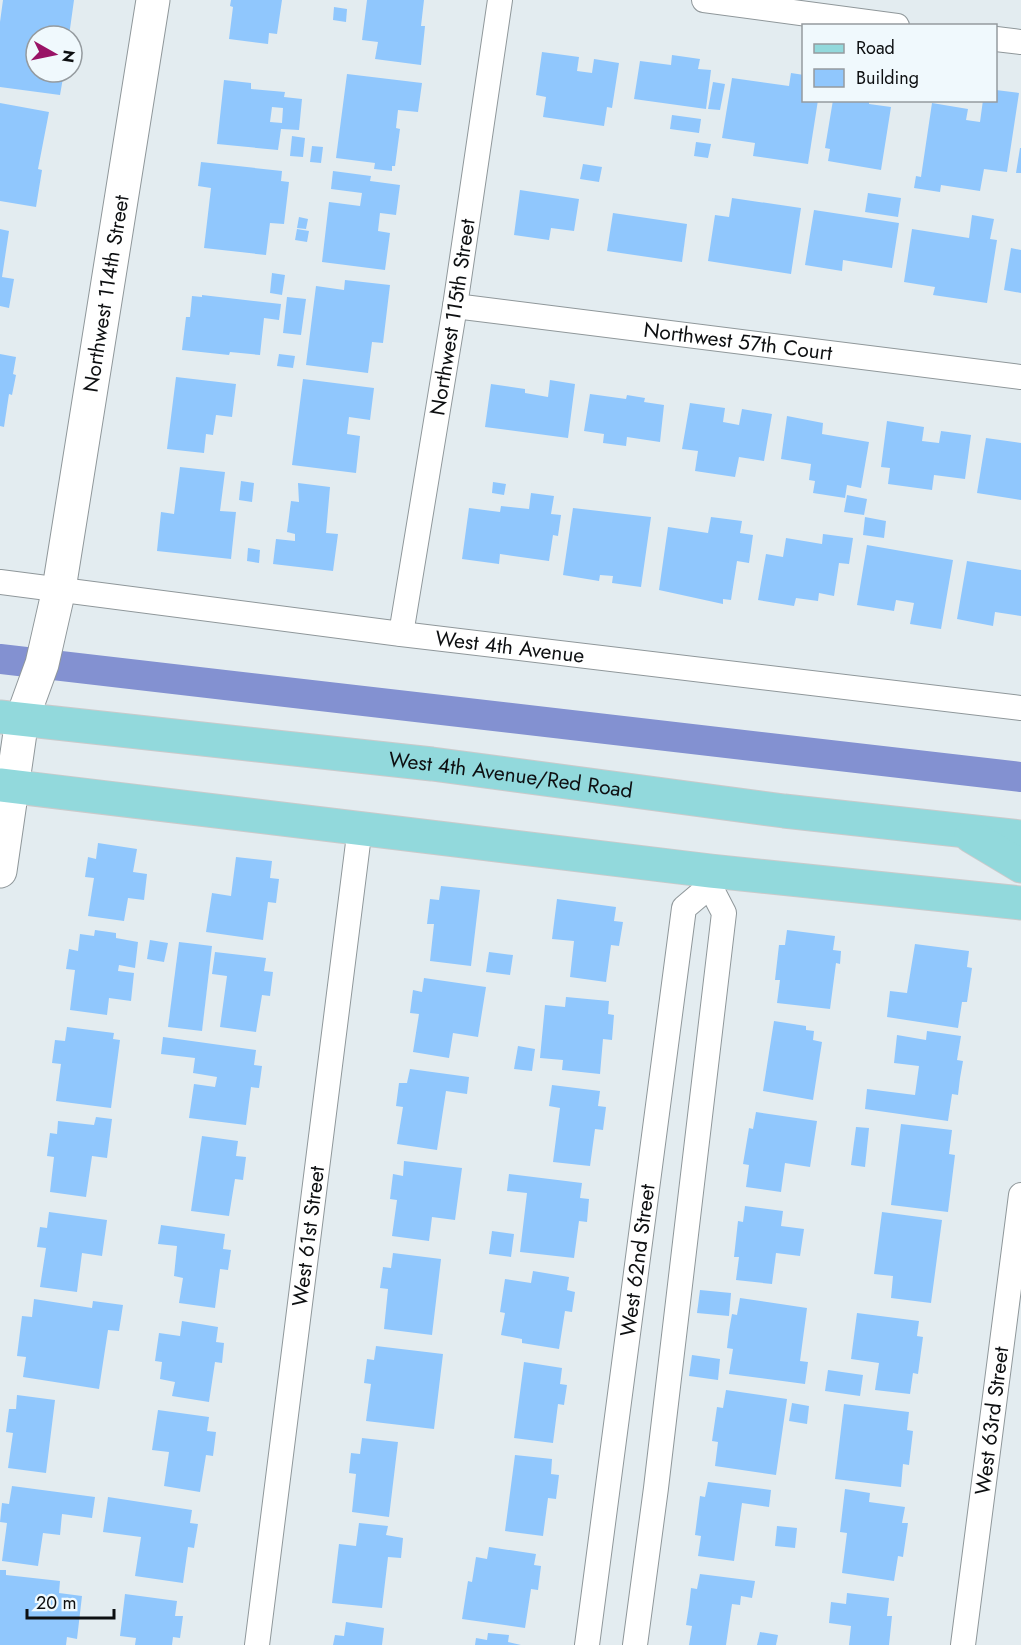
<svg xmlns="http://www.w3.org/2000/svg" width="1021" height="1645" font-family="Jost,sans-serif">
<rect width="100%" height="100%" fill="#e3ecf0"/>
<g fill="none" stroke-linecap="round" stroke-linejoin="round">
<path stroke="#8391d1" stroke-width="30" d="M0,659L1021,777"/>
</g>
<g fill="#90c7fd" fill-rule="evenodd">
<path d="M3,0H74L69,36H36V72H64L60,95L0,87V22Z"/>
<path d="M231,0H282L277,34L269,33L268,44L229,39L233,7L230,6Z"/>
<path d="M367,0H424L421,26H425L421,65L375,59L378,42L362,40Z"/>
<path d="M334,7L347,9L346,22L333,20Z"/>
<path d="M542,52L579,57L577,71L592,73L594,59L619,63L612,108L607,107L604,126L543,117L546,97L536,95Z"/>
<path d="M672,55L700,59L698,69L711,70L706,109L634,99L640,61L671,65Z"/>
<path d="M791,73L804,75V100H818L808,164L753,156L755,143L722,138L732,78L789,86Z"/>
<path d="M347,74L422,83L418,112L398,110L396,128L400,129L395,166H392V171L374,169L375,163L336,158Z"/>
<path d="M224,80L251,83V89L285,92L284,97L302,99L299,130L281,129L278,150L217,144ZM272,107L283,108L282,123L270,122Z"/>
<path d="M713,82L725,84L720,110L708,109Z"/>
<path d="M996,90L1019,93L1007,172L984,169L980,191L941,185L940,192L914,188L916,176L921,177L932,103L968,109L966,120L980,122L983,100H996Z"/>
<path d="M833,100H869V104L891,107L881,170L828,161L830,149L825,148Z"/>
<path d="M0,103L49,112L38,169L42,170L36,207L0,201Z"/>
<path d="M672,115L701,119L699,133L670,129Z"/>
<path d="M292,136L305,138L303,157L290,156Z"/>
<path d="M696,142L711,144L708,158L694,156Z"/>
<path d="M312,146L323,147L321,163L310,162Z"/>
<path d="M1020,148H1021V173H1016Z"/>
<path d="M201,162L282,171L281,181L289,182L284,224L270,223L266,255L204,248L211,188L198,186Z"/>
<path d="M583,164L602,167L599,182L580,179Z"/>
<path d="M333,171L371,176L370,181L400,185L396,215L380,213L378,231L390,233L385,270L322,262L329,202L360,206L362,193L331,189Z"/>
<path d="M520,190L579,199L574,231L551,228L549,240L514,235Z"/>
<path d="M868,193L901,198L898,217L865,212Z"/>
<path d="M732,198L801,208L791,274L708,261L715,215L729,217Z"/>
<path d="M814,210L899,223L892,268L843,260L842,271L805,265Z"/>
<path d="M613,213L687,224L682,262L607,251Z"/>
<path d="M972,215L994,219L990,239L997,240L987,303L933,295L935,287L904,282L912,229L969,238Z"/>
<path d="M299,217L308,219L306,229L297,228Z"/>
<path d="M0,229L9,231L2,277L14,279L9,308L0,306Z"/>
<path d="M297,229L309,231L307,242L295,240Z"/>
<path d="M1011,248L1021,250V293L1004,290Z"/>
<path d="M272,273L285,275L282,295L270,293Z"/>
<path d="M345,280L390,285L383,343L372,342L368,373L306,365L316,286L344,290Z"/>
<path d="M202,295L281,304L279,320L264,318L260,355L230,352L229,355L182,350L186,317H190L192,296L202,297Z"/>
<path d="M287,297L306,299L301,335L283,333Z"/>
<path d="M0,354L16,357L13,374L16,375L12,395L9,394L4,427L0,426Z"/>
<path d="M279,354L295,356L293,368L277,366Z"/>
<path d="M176,377L236,384L232,417L216,415L213,435L206,434L204,453L167,449Z"/>
<path d="M303,379L374,388L370,420L349,417L347,434L360,436L356,473L292,465Z"/>
<path d="M550,380L575,384L568,438L485,427L491,384L525,389V393L548,397Z"/>
<path d="M590,394L626,399L627,395L645,398L644,402L664,405L660,442L627,437L626,446L603,443L604,434L584,431Z"/>
<path d="M690,403L725,408L723,422L739,425L742,409L772,414L764,461L739,457L735,477L695,471L698,451L682,449Z"/>
<path d="M787,416L823,423L822,434L869,442L861,488L847,485L845,498L813,493L815,481L809,480L811,464L781,459Z"/>
<path d="M887,421L924,427L922,441L939,443L941,431L971,435L965,479L934,475L932,490L888,484L890,468L881,467Z"/>
<path d="M986,438L1021,443V500L977,493Z"/>
<path d="M180,467L225,472L220,511L236,512L231,559L157,551L161,512L174,514Z"/>
<path d="M241,481L254,483L252,502L239,500Z"/>
<path d="M493,482L506,484L504,495L492,493Z"/>
<path d="M298,483L330,487L326,533L338,534L333,571L273,564L276,539L295,541V534L287,532L291,501L299,502Z"/>
<path d="M531,493L554,496L551,514L561,515L558,536L553,535L549,561L500,554L499,564L462,559L469,508L500,512L501,506L529,509Z"/>
<path d="M847,495L867,499L864,515L844,512Z"/>
<path d="M573,508L651,517L641,587L612,583L613,576L600,575L599,581L563,575Z"/>
<path d="M711,517L742,521L740,533L753,535L749,563L737,561L731,600L723,599V604L659,590L668,527L708,533Z"/>
<path d="M865,517L886,521L884,538L863,535Z"/>
<path d="M823,534L853,538L849,564L839,563L834,596L819,593L818,601L796,598L794,606L758,600L766,554L783,557L786,538L822,544Z"/>
<path d="M867,545L953,560L941,629L910,624L914,603L896,600L894,611L857,605Z"/>
<path d="M248,548L260,550L259,563L247,561Z"/>
<path d="M967,561L1021,570V616L995,612L993,626L957,619Z"/>
<path d="M98,843L137,849L133,872L147,874L144,900L128,898L124,921L88,916L94,878L85,877L88,857L96,859Z"/>
<path d="M236,857L272,861L270,878L279,879L276,903L268,902L263,940L206,932L212,893L231,896Z"/>
<path d="M441,886L480,890L471,966L430,961L434,924H427L430,899L439,900Z"/>
<path d="M557,899L616,907L614,921L623,922L619,946L611,945L606,982L570,977L574,941L552,939Z"/>
<path d="M95,930L116,933V938L138,942L135,968L119,965L118,971L134,973L131,1001L109,998L107,1015L70,1010L75,970L66,969L69,949L78,951L80,934L94,936Z"/>
<path d="M787,930L835,936L833,950L841,951L840,964L836,963L830,1009L777,1003L780,980H775L779,945H785Z"/>
<path d="M150,940L168,943L164,962L147,959Z"/>
<path d="M179,942L212,946L202,1031L168,1027Z"/>
<path d="M915,944L969,951L967,967L972,968L967,1002H962L958,1028L887,1017L890,991L907,993Z"/>
<path d="M215,952L266,958L264,971L273,972L270,996L262,995L256,1032L220,1027L227,976L212,974Z"/>
<path d="M489,952L513,955L510,975L486,972Z"/>
<path d="M424,978L486,987L478,1037L453,1033L449,1058L413,1052L419,1014L410,1013L413,990L422,992Z"/>
<path d="M566,997L609,1001L608,1014L614,1015L612,1040L603,1039L600,1074L562,1070L563,1060L540,1058L545,1005L565,1007Z"/>
<path d="M774,1021L806,1026V1030L814,1031L813,1040L822,1042L813,1100L763,1091Z"/>
<path d="M67,1027L114,1033L113,1039L120,1040L111,1108L56,1101L61,1064L52,1063L55,1040L65,1041Z"/>
<path d="M927,1031L961,1036L957,1060L963,1061L960,1078L958,1095L952,1094L948,1121L865,1109L867,1089L915,1095L919,1066L894,1063L897,1035L926,1040Z"/>
<path d="M163,1037L256,1050L254,1065L262,1066L259,1088L251,1087L246,1125L189,1118L194,1084L215,1087L217,1077L193,1073L195,1058L161,1054Z"/>
<path d="M518,1046L535,1049L532,1071L514,1069Z"/>
<path d="M410,1069L469,1077L467,1094L446,1091L437,1150L397,1144L403,1107L396,1106L399,1083H407Z"/>
<path d="M552,1085L600,1091L598,1106L606,1107L603,1130L595,1129L590,1166L553,1162L560,1108L549,1106Z"/>
<path d="M756,1112L817,1121L810,1167L785,1163L781,1192L746,1187L749,1165L743,1164L749,1128L753,1129Z"/>
<path d="M96,1117L112,1119L107,1158L92,1156L86,1197L50,1192L54,1157L47,1156L50,1133L57,1134L58,1121L94,1125Z"/>
<path d="M901,1124L952,1130L949,1154L955,1155L948,1212L891,1205Z"/>
<path d="M856,1127L869,1128L865,1167L851,1165Z"/>
<path d="M202,1136L238,1141L236,1156L246,1157L243,1180L235,1179L229,1216L191,1211Z"/>
<path d="M404,1161L462,1168L455,1220L432,1217L429,1241L392,1236L397,1200L390,1199L393,1174L403,1176Z"/>
<path d="M509,1174L582,1183L580,1198L589,1199L587,1222L579,1221L574,1258L520,1252L527,1193L507,1191Z"/>
<path d="M745,1206L783,1211L781,1226L804,1229L800,1256L776,1253L772,1284L736,1280L739,1257H734L738,1221L743,1222Z"/>
<path d="M49,1212L107,1220L102,1256L82,1253L77,1292L40,1287L46,1248L37,1247L40,1227L47,1228Z"/>
<path d="M882,1212L942,1220L931,1303L891,1298L893,1276L874,1274Z"/>
<path d="M161,1225L225,1234L223,1249L231,1250L228,1270L220,1269L215,1308L179,1303L183,1278L174,1276L177,1246L158,1244Z"/>
<path d="M492,1231L514,1234L511,1257L489,1254Z"/>
<path d="M393,1253L441,1259L432,1335L384,1329L388,1289L380,1288L383,1267L391,1268Z"/>
<path d="M533,1271L569,1277L567,1290L575,1292L572,1312L565,1311L559,1349L522,1343V1339L501,1335L505,1313L500,1312L505,1279L531,1283Z"/>
<path d="M700,1290L731,1293L729,1316L697,1313Z"/>
<path d="M740,1298L807,1308L800,1361L808,1362L805,1384L729,1374L733,1349L727,1348L729,1331L732,1314L737,1315Z"/>
<path d="M34,1299L92,1308L93,1301L123,1305L119,1331L108,1330L99,1389L23,1377L26,1357L17,1356L22,1316L32,1317Z"/>
<path d="M857,1313L919,1321L917,1336L923,1337L918,1374L913,1373L910,1394L875,1390L879,1363L851,1359Z"/>
<path d="M182,1321L218,1327L216,1342L224,1343L222,1363L215,1362L209,1402L172,1396L175,1382L160,1379L162,1362L155,1361L159,1333L180,1336Z"/>
<path d="M376,1346L443,1354L434,1429L366,1421L371,1384L364,1383L367,1359L374,1360Z"/>
<path d="M692,1355L720,1359L718,1380L689,1376Z"/>
<path d="M524,1362L562,1368L560,1384L567,1385L564,1405L558,1404L553,1443L514,1438Z"/>
<path d="M828,1370L863,1375L860,1396L825,1391Z"/>
<path d="M726,1390L787,1399L776,1475L715,1466L718,1442L712,1441L717,1407L723,1408Z"/>
<path d="M17,1395L55,1400L46,1473L8,1468L13,1433L6,1432L9,1409H16Z"/>
<path d="M792,1403L809,1406L807,1424L789,1421Z"/>
<path d="M844,1404L909,1412L907,1430L913,1431L909,1465L903,1464L901,1487L835,1479Z"/>
<path d="M158,1410L209,1417L207,1431L216,1432L213,1456L206,1455L200,1492L164,1486L169,1452L152,1450Z"/>
<path d="M362,1438L398,1442L389,1517L352,1512L356,1474L349,1473L351,1453L360,1454Z"/>
<path d="M515,1455L552,1459L551,1474L559,1475L556,1499L548,1498L543,1536L505,1531Z"/>
<path d="M708,1482L771,1490L769,1507L742,1503L734,1561L698,1556L701,1536L695,1535L700,1496L705,1497Z"/>
<path d="M12,1486L95,1497L92,1518L62,1514L60,1535L43,1533L38,1566L2,1561L7,1523L0,1522L2,1503L9,1504Z"/>
<path d="M845,1489L870,1493L869,1502L905,1507L902,1523H908L903,1557L898,1556L894,1581L842,1573L847,1533L840,1532Z"/>
<path d="M108,1497L192,1510L190,1523L198,1524L194,1548L188,1547L183,1583L135,1576L141,1537L103,1532Z"/>
<path d="M359,1523L388,1526L386,1535L403,1538L401,1558L388,1557L382,1608L332,1603L339,1544L356,1546Z"/>
<path d="M777,1526L797,1528L795,1548L775,1546Z"/>
<path d="M489,1547L536,1554L534,1565L541,1566L538,1590L531,1589L525,1628L462,1619L468,1581L472,1582L476,1557L487,1559Z"/>
<path d="M0,1570H6V1575L60,1581L59,1593L82,1596L77,1639L67,1637L66,1645H0Z"/>
<path d="M700,1574L755,1581L752,1598L741,1596L740,1605L732,1604L726,1645H689L692,1626L686,1625L689,1606L691,1588L697,1589Z"/>
<path d="M847,1593L889,1598L887,1616H892L889,1645H849L851,1626L829,1623L831,1602L846,1604Z"/>
<path d="M125,1594L177,1601L175,1616H183L180,1638L173,1637L172,1645H135L136,1638L120,1636Z"/>
<path d="M346,1622L384,1628L382,1645H333L335,1635L344,1636Z"/>
<path d="M760,1632L778,1635L776,1645H757Z"/>
<path d="M488,1633L509,1635L508,1642L521,1645H475L476,1638L487,1640Z"/>
</g>
<g fill="none" stroke-linecap="round" stroke-linejoin="round">
<g stroke="#8f979a" stroke-width="26">
<g id="street">
<path d="M704,0L897,26"/>
<path d="M996,39L1021,42"/>
<path id="s1" d="M455,306L1021,377"/>
<path id="s2" d="M0,582L401,634L1021,708"/>
<path id="s3" d="M401,634L455,306L500,0"/>
<path id="s4" d="M257,1645L360,827"/>
<path id="s5" d="M587,1645L684,908L710,886"/>
<path d="M635,1645L656,1488L724,913L710,886L711,871"/>
<path id="s6" d="M963,1645L1021,1195"/>
</g>
</g>
<g stroke="#8f979a" stroke-width="35">
<g id="secondary">
<path id="s7" d="M0,871L22,719L42,664L59,589L153,0"/>
</g>
</g>
<g stroke="#cacacb" stroke-width="35">
<g id="primary">
<path id="s8" d="M0,717L432,764L784,811L1021,837"/>
<path d="M0,785L711,871L1021,903"/>
<path d="M971,836L1021,866"/>
</g>
</g>
<use href="#street" stroke="#fff" stroke-width="24"/>
<use href="#secondary" stroke="#fff" stroke-width="33"/>
<use href="#primary" stroke="#92d9dc" stroke-width="33"/>
</g>
<g text-anchor="middle" stroke-width="4.5" stroke-linejoin="round" paint-order="stroke">
<g font-size="21" fill="#0d0f11" stroke="#f0f9fd">
<text dy="7" stroke="none"><textPath href="#s7" startOffset="588">Northwest 114th Street</textPath></text>
<text dy="7" stroke="none"><textPath href="#s3" startOffset="321">Northwest 115th Street</textPath></text>
<text dy="7" stroke="none"><textPath href="#s1" startOffset="285">Northwest 57th Court</textPath></text>
<text dy="7" stroke="none"><textPath href="#s2" startOffset="514">West 4th Avenue</textPath></text>
<text dy="7" stroke="none"><textPath href="#s8" startOffset="514">West 4th Avenue/Red Road</textPath></text>
<text dy="7" stroke="none"><textPath href="#s4" startOffset="412">West 61st Street</textPath></text>
<text dy="7" stroke="none"><textPath href="#s5" startOffset="388">West 62nd Street</textPath></text>
<text dy="7" stroke="none"><textPath href="#s6" startOffset="226">West 63rd Street</textPath></text>
</g>
</g>
<rect x="802" y="24" width="195" height="78" fill="#f0f9fd" stroke="#959b9f" stroke-width="1.5"/>
<rect x="814" y="44" width="30" height="9" fill="#92d9dc" stroke="#959b9f" stroke-width="1.5"/>
<text x="856" y="54" font-size="18" fill="#0d0f11">Road</text>
<rect x="814" y="69" width="30" height="18" fill="#90c7fd" stroke="#959b9f" stroke-width="1.5"/>
<text x="856" y="84" font-size="18" fill="#0d0f11">Building</text>
<g transform="translate(54 54) rotate(99)"><circle r="28" fill="#f0f9fd" stroke="#959b9f" stroke-width="1.5"/>
<path d="M0-4.5L10 22L0 15L-10 22Z" fill="#991366"/>
<text y="-9" font-size="16" font-weight="bold" text-anchor="middle" fill="#0d0f11">N</text>
</g>
<path d="M27 1609v9h87v-9" fill="none" stroke="#0d0f11" stroke-width="3"/>
<text x="36" y="1609" font-size="18" fill="#0d0f11" stroke="#f0f9fd" stroke-width="4.5" paint-order="stroke">20 m</text>
</svg>
